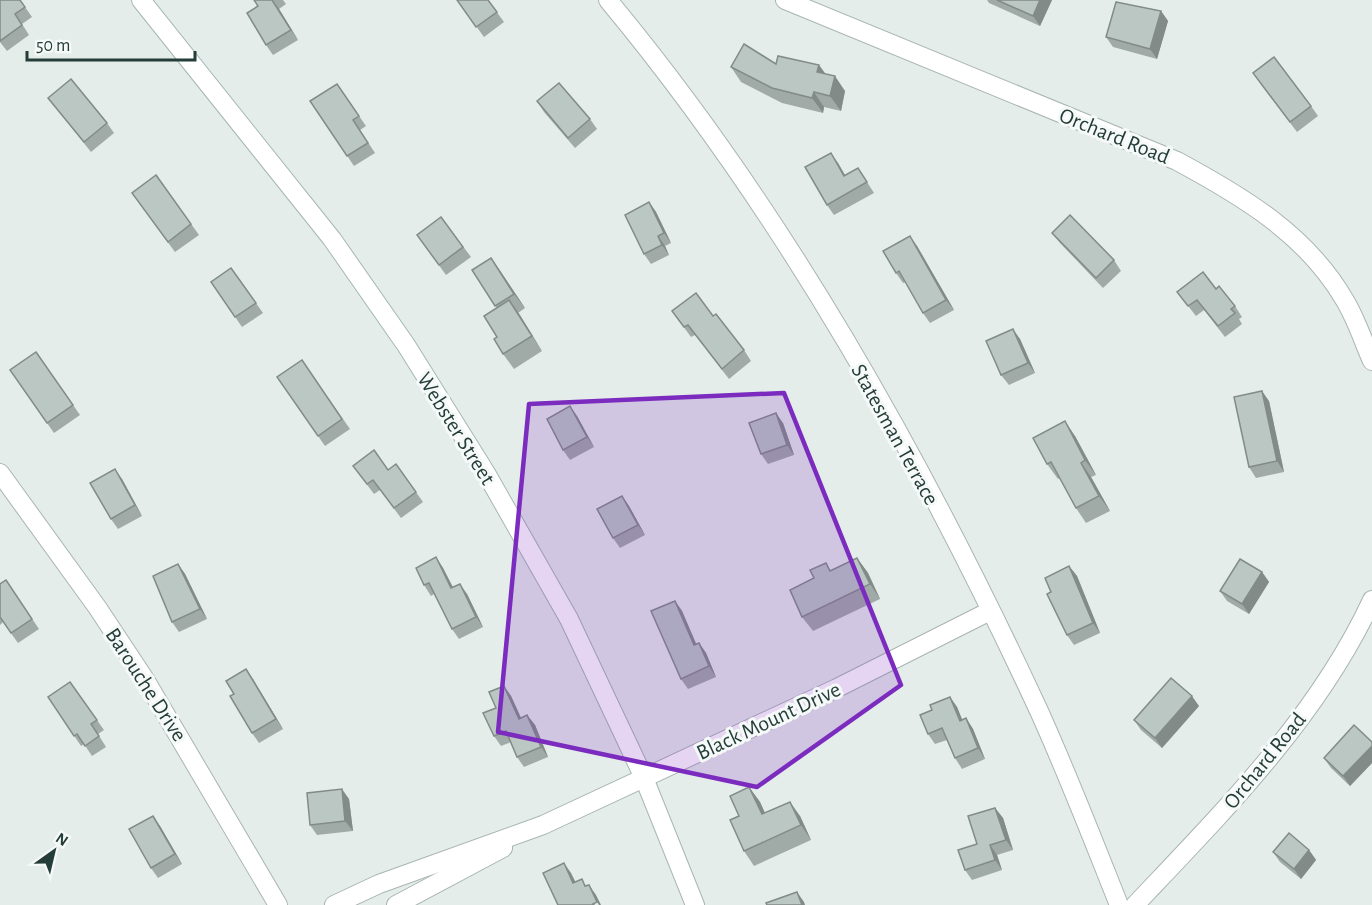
<svg xmlns="http://www.w3.org/2000/svg" width="1372" height="905" font-family="'Alegreya Sans',sans-serif">
<rect width="100%" height="100%" fill="#e5edea"/>
<g fill="none" stroke-linecap="round" stroke-linejoin="round">
<g stroke="#a8b5b1" stroke-width="20">
<g id="street">
<path d="M608,0C785,213 923,461 1039,711C1068,775 1093,840 1119,905"/>
<path d="M785,0L1177,161C1242,196 1306,234 1344,299C1356,318 1363,341 1372,361"/>
<path d="M0,473L97,607L146,681L278,905"/>
<path d="M334,905L379,884L543,825L837,688L990,611"/>
<path d="M396,905L503,848"/>
<path d="M1135,905C1222,813 1318,717 1372,600"/>
</g>
</g>
<g stroke="#a4b7b3" stroke-width="20">
<path id="secondary" d="M141,0L332,239L406,345L486,473L569,619L644,778L695,905"/>
</g>
<use href="#street" stroke="#fff" stroke-width="18"/>
<use href="#secondary" stroke="#fff" stroke-width="18"/>
</g>
<g fill="#a0aba8">
<path d="M0,0H20L32,17L22,24L29,35L7,51L0,42Z"/>
<path d="M254,0H283L286,4L279,9L298,40L273,55L266,45L258,6Z"/>
<path d="M457,0H488L504,22L484,37Z"/>
<path d="M987,0H1052L1040,26L989,3Z"/>
<path d="M1161,11L1168,21L1157,59L1113,47L1106,37Z"/>
<path d="M776,64L819,65L825,74L845,91L841,111L824,107L823,113L782,103L741,82L731,67Z"/>
<path d="M1260,83L1311,106L1318,116L1297,132Z"/>
<path d="M337,84L366,126L360,130L375,153L354,166L310,101Z"/>
<path d="M48,98L107,123L114,133L91,152Z"/>
<path d="M537,101L590,119L597,129L575,148L544,112Z"/>
<path d="M838,163L845,175L858,168L874,193L834,215L827,205Z"/>
<path d="M156,175L199,235L175,252L139,203Z"/>
<path d="M649,202L656,212L671,243L665,246L669,255L651,264L644,254Z"/>
<path d="M441,217L471,257L446,275L417,235Z"/>
<path d="M1052,233L1114,260L1121,271L1103,288L1060,243Z"/>
<path d="M917,246L954,310L930,323L923,313L906,282L903,283L896,273Z"/>
<path d="M491,258L525,308L518,313L542,351L514,369L503,354L497,337V308L472,270Z"/>
<path d="M231,268L263,313L242,327L211,282Z"/>
<path d="M1216,289L1235,306L1242,317L1239,319L1242,324L1225,337L1204,310L1196,316L1177,292Z"/>
<path d="M672,311L713,316L744,350L751,361L729,379L695,335L691,337Z"/>
<path d="M1020,339L1035,373L1009,385L1001,375Z"/>
<path d="M36,352L80,415L54,433L10,370Z"/>
<path d="M302,360L350,429L325,446L277,377Z"/>
<path d="M1269,401L1284,472L1256,478L1249,467Z"/>
<path d="M577,416L594,447L570,460L563,450Z"/>
<path d="M783,423L794,455L768,464L761,454Z"/>
<path d="M1075,436L1096,475L1091,477L1110,511L1086,523L1076,508L1060,478L1058,479L1047,464Z"/>
<path d="M396,464L423,502L401,518L380,490L374,494L353,466L388,470Z"/>
<path d="M122,479L142,516L118,529L111,519Z"/>
<path d="M622,496L629,506L645,535L620,548L613,538Z"/>
<path d="M436,557L443,568L453,587L467,594L483,627L459,639L452,629L434,594L431,596L424,585Z"/>
<path d="M857,558L868,573L880,599L813,631L802,617L832,571Z"/>
<path d="M178,564L185,574L207,619L179,632L172,622Z"/>
<path d="M1069,566L1077,576L1100,633L1074,645L1067,635L1051,592Z"/>
<path d="M1262,572L1269,582L1249,614L1227,601L1220,591Z"/>
<path d="M6,580L39,629L18,643L3,622L0,625V584Z"/>
<path d="M675,601L682,611L696,644L699,643L706,653L716,677L688,689L681,679Z"/>
<path d="M253,679L283,729L259,743L252,733Z"/>
<path d="M70,682L104,730L98,734L106,747L92,756L84,744L81,746L48,697Z"/>
<path d="M504,686L511,696L521,718L527,715L535,725L548,757L524,767L517,757L511,742L501,746L494,736L496,708Z"/>
<path d="M950,697L957,707L962,720L966,718L973,729L985,759L962,769L955,758L947,740L935,744L928,734L932,710Z"/>
<path d="M1199,706L1162,748L1141,730L1134,720Z"/>
<path d="M1372,742V763L1350,786L1331,768L1324,758Z"/>
<path d="M749,787L760,802L765,813L800,816L811,840L754,866L744,851L739,816Z"/>
<path d="M349,799L353,831L317,835L310,825Z"/>
<path d="M995,808L1003,818L1013,850L997,855L1002,870L972,880L965,870Z"/>
<path d="M160,826L182,864L158,878L151,868Z"/>
<path d="M1309,850L1316,860L1301,879L1280,862L1273,852Z"/>
</g>
<g fill="#828b88">
<path d="M272,0L279,9L298,40L291,30Z"/>
<path d="M1040,0H1052L1040,26L1033,16Z"/>
<path d="M1161,11L1168,21L1157,59L1150,49Z"/>
<path d="M819,65L830,80L817,72Z"/>
<path d="M835,76L845,91L841,111L830,96Z"/>
<path d="M814,92L824,107L823,113L812,98Z"/>
<path d="M831,153L838,163L851,186L844,176Z"/>
<path d="M649,202L656,212L671,243L664,233Z"/>
<path d="M658,236L665,246L669,255L662,245Z"/>
<path d="M910,236L917,246L954,310L946,300Z"/>
<path d="M491,258L501,272L525,308L514,294Z"/>
<path d="M509,300L520,315L542,351L532,336Z"/>
<path d="M1013,329L1020,339L1035,373L1028,363Z"/>
<path d="M1262,391L1269,401L1284,472L1277,461Z"/>
<path d="M570,406L577,416L594,447L587,437Z"/>
<path d="M776,413L783,423L794,455L787,445Z"/>
<path d="M1065,421L1075,436L1096,475L1085,460Z"/>
<path d="M1081,463L1091,477L1110,511L1099,496Z"/>
<path d="M115,469L122,479L142,516L135,505Z"/>
<path d="M622,496L629,506L645,535L638,525Z"/>
<path d="M436,557L443,568L458,598L451,588Z"/>
<path d="M857,558L868,573L880,599L870,584Z"/>
<path d="M178,564L185,574L207,619L200,609Z"/>
<path d="M1069,566L1077,576L1100,633L1093,623Z"/>
<path d="M1262,572L1269,582L1249,614L1242,604Z"/>
<path d="M460,584L467,594L483,627L476,617Z"/>
<path d="M675,601L682,611L701,655L694,645Z"/>
<path d="M699,643L706,653L716,677L709,666Z"/>
<path d="M246,669L253,679L283,729L276,719Z"/>
<path d="M504,686L511,696L526,729L519,719Z"/>
<path d="M1192,696L1199,706L1162,748L1155,738Z"/>
<path d="M950,697L957,707L967,731L960,721Z"/>
<path d="M527,715L535,725L548,757L541,747Z"/>
<path d="M966,718L973,729L985,759L978,748Z"/>
<path d="M1372,746V763L1350,786L1343,776Z"/>
<path d="M749,787L760,802L772,829L762,814Z"/>
<path d="M342,789L349,799L353,831L345,821Z"/>
<path d="M790,802L800,816L811,840L801,825Z"/>
<path d="M995,808L1003,818L1013,850L1006,840Z"/>
<path d="M153,816L160,826L182,864L175,854Z"/>
<path d="M990,845L997,855L1002,870L995,860Z"/>
<path d="M1309,850L1316,860L1301,879L1294,869Z"/>
<path d="M564,863L571,873L581,893L573,883Z"/>
<path d="M589,885L596,895L601,905H599L597,902Z"/>
<path d="M797,892L804,902L805,905H802Z"/>
</g>
<g fill="#bac7c3" stroke="#828b88" stroke-width="1.5">
<path d="M0,0H20L25,7L15,14L22,25L0,41Z"/>
<path d="M254,0H272L291,30L266,45L247,13L258,6Z"/>
<path d="M457,0H488L497,12L476,27Z"/>
<path d="M997,0H1040L1033,16Z"/>
<path d="M1116,2L1161,11L1150,49L1106,37Z"/>
<path d="M744,44L776,64L778,56L819,65L817,72L835,76L830,96L814,92L812,98L772,88L731,67Z"/>
<path d="M1274,57L1311,106L1290,122L1253,73Z"/>
<path d="M71,79L107,123L84,142L48,98Z"/>
<path d="M559,83L590,119L568,138L537,101Z"/>
<path d="M337,84L359,116L353,120L368,143L347,156L310,101Z"/>
<path d="M831,153L844,176L858,168L867,182L827,205L805,167Z"/>
<path d="M156,175L191,224L168,242L132,193Z"/>
<path d="M649,202L664,233L658,236L662,245L644,254L625,215Z"/>
<path d="M1070,215L1114,260L1096,278L1052,233Z"/>
<path d="M441,217L463,247L439,265L417,235Z"/>
<path d="M910,236L946,300L923,313L899,271L896,273L883,251Z"/>
<path d="M491,258L514,294L495,306L472,270Z"/>
<path d="M231,268L256,303L235,317L211,282Z"/>
<path d="M1203,272L1216,289L1219,286L1235,306L1231,309L1235,313L1218,326L1197,300L1188,306L1177,292Z"/>
<path d="M696,293L713,316L716,314L744,350L722,369L688,325L684,327L672,311Z"/>
<path d="M509,300L532,336L503,354L494,339L497,337L484,316Z"/>
<path d="M1013,329L1028,363L1001,375L986,341Z"/>
<path d="M36,352L73,405L47,423L10,370Z"/>
<path d="M302,360L342,419L318,436L277,377Z"/>
<path d="M1262,391L1277,461L1249,467L1234,397Z"/>
<path d="M570,406L587,437L563,450L547,419Z"/>
<path d="M776,413L787,445L761,454L749,423Z"/>
<path d="M1065,421L1085,460L1081,463L1099,496L1076,508L1051,462L1047,464L1033,438Z"/>
<path d="M374,450L388,470L396,464L416,492L394,508L373,480L367,484L353,466Z"/>
<path d="M115,469L135,505L111,519L90,483Z"/>
<path d="M622,496L638,525L613,538L597,509Z"/>
<path d="M436,557L451,588L460,584L476,617L452,629L429,583L424,585L416,568Z"/>
<path d="M857,558L870,584L802,617L790,590L814,578L810,570L826,563L830,571Z"/>
<path d="M1240,559L1262,572L1242,604L1220,591Z"/>
<path d="M178,564L200,609L172,622L153,576Z"/>
<path d="M1069,566L1093,623L1067,635L1047,594L1051,592L1045,578Z"/>
<path d="M6,580L32,619L11,633L0,617V584Z"/>
<path d="M675,601L694,645L699,643L709,666L681,679L651,611Z"/>
<path d="M246,669L276,719L252,733L230,696L234,694L226,681Z"/>
<path d="M1171,678L1192,696L1155,738L1134,720Z"/>
<path d="M70,682L97,720L91,724L99,736L85,746L77,734L74,736L48,697Z"/>
<path d="M504,686L519,719L527,715L541,747L517,757L506,731L494,736L483,713L496,708L489,692Z"/>
<path d="M950,697L960,721L966,718L978,748L955,758L942,728L928,734L920,715L932,710L930,705Z"/>
<path d="M1354,725L1372,742V746L1343,776L1324,758Z"/>
<path d="M749,787L762,814L790,802L801,825L744,851L730,820L739,816L730,796Z"/>
<path d="M342,789L345,821L310,825L307,793Z"/>
<path d="M995,808L1006,840L990,845L995,860L965,870L958,850L977,844L968,816Z"/>
<path d="M153,816L175,854L151,868L129,829Z"/>
<path d="M1289,833L1309,850L1294,869L1273,852Z"/>
<path d="M564,863L573,883L582,879L585,886L589,885L597,902L593,904L594,905H558L543,873Z"/>
<path d="M797,892L802,905H767L766,903Z"/>
</g>
<path fill="#7b2cbf" fill-opacity="0.2" stroke="#7b2cbf" stroke-width="4.5" stroke-linejoin="round" d="M784,393L901,685L757,787L498,732L529,404Z"/>
<g text-anchor="middle" stroke-width="6" stroke-linejoin="round" paint-order="stroke">
<g font-size="22" fill="#253d39" stroke="#f5f9f8">
<text transform="translate(1115 135) rotate(22)" y="8">Orchard Road</text>
<text transform="translate(457 428) rotate(58)" y="8">Webster Street</text>
<text transform="translate(896 434) rotate(61)" y="8">Statesman Terrace</text>
<text transform="translate(147 684) rotate(57)" y="8">Barouche Drive</text>
<text transform="translate(768 720) rotate(-25)" y="8">Black Mount Drive</text>
<text transform="translate(1264 760) rotate(-51)" y="8">Orchard Road</text>
</g>
</g>
<g transform="translate(54 851) rotate(34)" stroke="#f5f9f8" stroke-width="4.5" paint-order="stroke">
<path d="M0-4.5L10 22L0 15L-10 22Z" fill="#253d39"/>
<text y="-9" font-size="16" font-weight="bold" text-anchor="middle" fill="#253d39">N</text>
</g>
<path d="M27 51v9h168v-9" fill="none" stroke="#253d39" stroke-width="3"/>
<text x="36" y="51" font-size="18" fill="#253d39" stroke="#f5f9f8" stroke-width="4.5" paint-order="stroke">50 m</text>
</svg>
